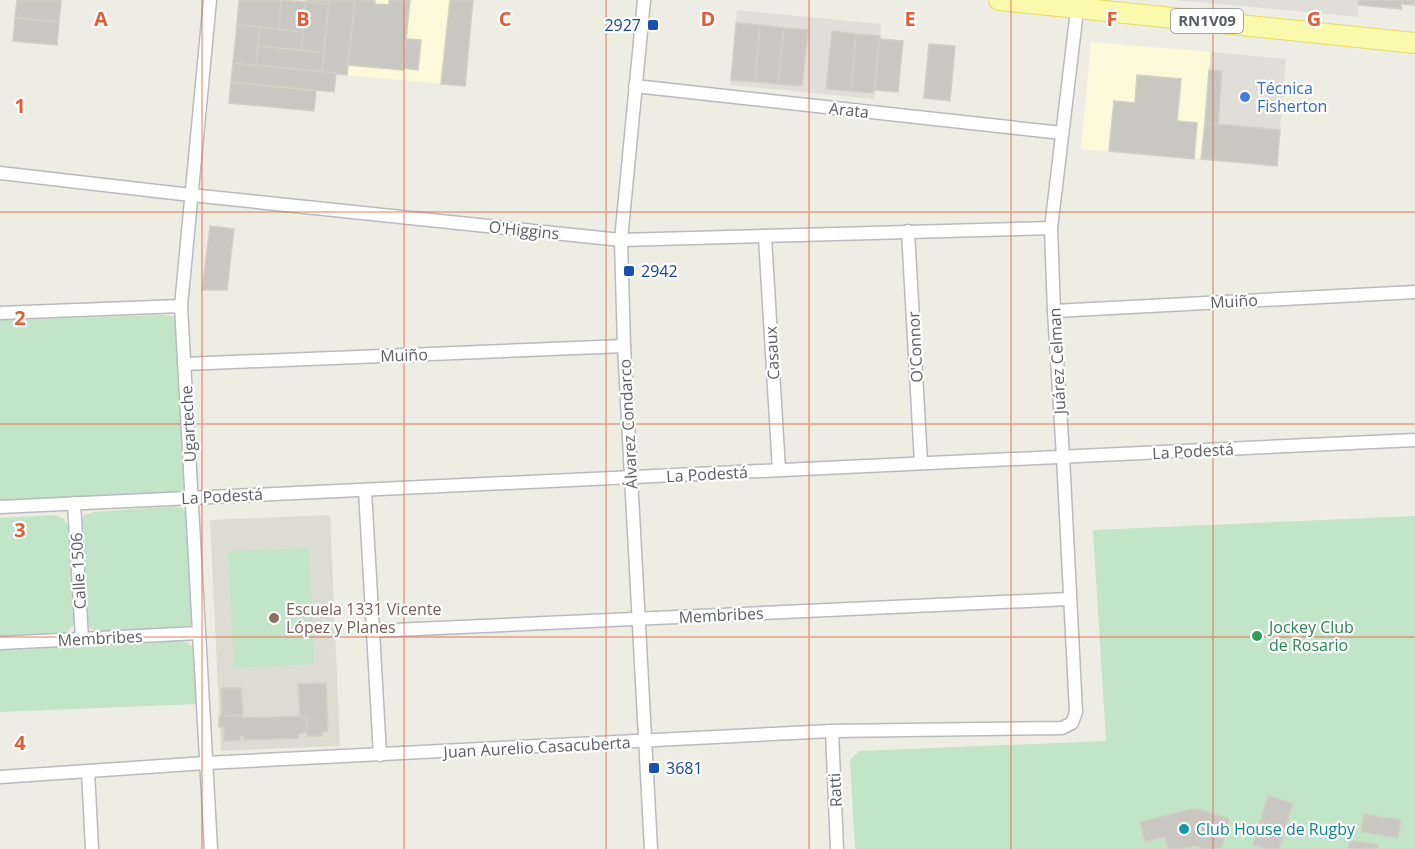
<svg xmlns="http://www.w3.org/2000/svg" width="1415" height="849" font-family="'Open Sans',sans-serif">
<rect width="100%" height="100%" fill="#eeede4"/>
<g fill="#fcf9db">
<path d="M355,0H473L465,86L347,75Z"/>
<path d="M1091,42L1211,52L1201,159L1081,149Z"/>
</g>
<g fill="#dfded8">
<path d="M1176,0H1359L1358,17Z"/>
<path d="M737,10L881,24L874,99L730,85Z"/>
<path d="M1211,52L1286,59L1277,166L1201,159Z"/>
</g>
<path fill="#dddcd2" d="M330,515L340,746L221,751L210,520Z"/>
<g fill="#c2e4c7">
<path d="M164,315L173,316L177,320L185,488L183,493L0,503V320Z"/>
<path d="M175,506L182,508L187,513L193,621L189,627L183,630L99,634L90,628L85,622L80,526L84,515L94,512Z"/>
<path d="M54,515L63,518L69,527L75,622L65,636L0,639V518Z"/>
<path d="M1415,516V849H855L850,760L859,751L1106,741L1093,530Z"/>
<path d="M309,548L314,664L234,668L228,551Z"/>
<path d="M180,641L188,643L193,647L198,704L0,712V650Z"/>
</g>
<g fill="#c9c7c1" stroke="#d2cfc3" stroke-width="1.5">
<path d="M17,0H61L59,22L15,18Z"/>
<path d="M239,0H281L279,29L237,25Z"/>
<path d="M281,0L306,2L303,32L279,29Z"/>
<path d="M306,0H329L328,4L306,2Z"/>
<path d="M329,0H355L347,75L322,72Z"/>
<path d="M355,0H375V4L389,5V0H410L403,70L348,65Z"/>
<path d="M450,0H473L465,86L441,84Z"/>
<path d="M1359,0H1402L1401,9L1359,5Z"/>
<path d="M1402,0H1415V5L1402,4Z"/>
<path d="M306,2L328,4L324,53L301,50Z"/>
<path d="M15,18L59,22L57,45L13,41Z"/>
<path d="M736,23L760,25L755,82L731,80Z"/>
<path d="M237,25L260,27L256,66L233,63Z"/>
<path d="M760,25L784,28L778,84L755,82Z"/>
<path d="M260,27L303,32L301,50L258,46Z"/>
<path d="M784,28L808,30L802,86L778,84Z"/>
<path d="M832,31L856,34L851,91L826,89Z"/>
<path d="M856,34L880,36L874,93L851,91Z"/>
<path d="M406,39L421,40L418,70L403,68Z"/>
<path d="M879,39L903,41L898,92L875,90Z"/>
<path d="M929,44L955,46L950,101L924,98Z"/>
<path d="M258,46L324,53L322,72L256,66Z"/>
<path d="M233,63L336,73L334,92L231,82Z"/>
<path d="M1209,70L1222,71L1218,125L1205,123Z"/>
<path d="M1137,75L1181,79L1177,121L1197,123L1194,159L1109,151L1114,101L1135,103Z"/>
<path d="M231,82L316,91L314,111L229,103Z"/>
<path d="M1205,123L1280,130L1277,166L1201,159Z"/>
<path d="M210,226L234,229L227,290H202Z"/>
<path d="M326,683L328,731L322,732V736H307L306,716H300L298,684Z"/>
<path d="M221,688H241L243,715L222,716Z"/>
<path d="M243,715V718L306,716V732L298,734V738L244,740V736H240V740L224,741V727H219V716Z"/>
<path d="M1268,796L1293,803L1279,849H1264L1253,845Z"/>
<path d="M1195,808L1230,819L1221,849H1204L1195,846L1182,849H1168L1165,837L1145,842L1140,822Z"/>
<path d="M1364,814L1401,820L1398,838L1361,832Z"/>
<path d="M1350,840L1378,845V849H1348Z"/>
</g>
<g fill="none" stroke-linecap="round" stroke-linejoin="round">
<g stroke="#b9babf" stroke-width="15">
<g id="minor">
<path d="M210,0L181,306L211,849"/>
<path d="M644,0L621,240L624,346L651,849"/>
<path d="M635,86L1062,133"/>
<path d="M0,173L191,195L621,240L1051,228"/>
<path d="M908,231L921,463"/>
<path d="M765,237L779,470"/>
<path d="M1054,311L1415,292"/>
<path d="M0,313L181,306"/>
<path d="M184,364L624,346"/>
<path d="M365,490L380,755"/>
<path d="M74,503L82,639"/>
<path d="M0,507L1415,440"/>
<path d="M372,631L1069,599"/>
<path d="M0,643L199,633"/>
<path d="M832,731L837,849"/>
<path d="M88,771L92,849"/>
<path d="M0,777L206,763L832,731L1062,728L1072,723L1076,712L1063,457L1054,311L1051,228L1078,2"/>
</g>
</g>
<g stroke="#e9d861" stroke-width="22">
<path id="primary" d="M999,0L1415,43"/>
</g>
<use href="#minor" stroke="#fff" stroke-width="12"/>
<use href="#primary" stroke="#faf9ac" stroke-width="20"/>
</g>
<path fill="none" stroke="#df5e38" stroke-width="1.5" stroke-opacity="0.55" d="M202,0V849M404,0V849M606,0V849M809,0V849M1011,0V849M1213,0V849M0,212H1415M0,424H1415M0,637H1415"/>
<g fill="#1a4fb4" stroke="#fff" stroke-width="2">
<rect x="647" y="19" width="12" height="12" rx="3"/>
<rect x="623" y="265" width="12" height="12" rx="3"/>
<rect x="648" y="762" width="12" height="12" rx="3"/>
</g>
<circle fill="#3f7fe0" stroke="#fff" stroke-width="2" cx="1245" cy="97" r="6"/>
<circle fill="#8d6e63" stroke="#fff" stroke-width="2" cx="274" cy="618" r="6"/>
<circle fill="#2e9e5b" stroke="#fff" stroke-width="2" cx="1257" cy="636" r="6"/>
<circle fill="#0f9aa8" stroke="#fff" stroke-width="2" cx="1184" cy="829" r="6"/>
<g text-anchor="middle" stroke-width="4.5" stroke-linejoin="round" paint-order="stroke">
<rect fill="#fff" stroke="#8d8e92" stroke-width="1.5" x="1171" y="9" width="72" height="24" rx="4.5"/>
<g font-size="15" font-weight="bold" fill="#5c5e64">
<text x="1207" y="26">RN1V09</text>
</g>
<g font-size="16" fill="#164399" stroke="#fff" text-anchor="start">
<text x="641" y="31" text-anchor="end">2927</text>
<text x="641" y="277">2942</text>
<text x="666" y="774">3681</text>
</g>
<g font-size="16" fill="#366cbe" stroke="#fff" text-anchor="start">
<text x="1257" y="94">Técnica<tspan x="1257" dy="18">Fisherton</tspan></text>
</g>
<g font-size="16" fill="#5c5e64" stroke="#fff">
<text transform="translate(849 110) rotate(6)" y="6">Arata</text>
<text transform="translate(524 230) rotate(6)" y="6">O'Higgins</text>
<text transform="translate(1234 301) rotate(-3)" y="6">Muiño</text>
<text transform="translate(915 347) rotate(-93)" y="6">O'Connor</text>
<text transform="translate(772 353) rotate(-93)" y="6">Casaux</text>
<text transform="translate(404 355) rotate(-2)" y="6">Muiño</text>
<text transform="translate(1057 361) rotate(-93)" y="6">Juárez Celman</text>
<text transform="translate(188 424) rotate(-93)" y="6">Ugarteche</text>
<text transform="translate(628 424) rotate(-93)" y="6">Álvarez Condarco</text>
<text transform="translate(1193 451) rotate(-3)" y="6">La Podestá</text>
<text transform="translate(707 474) rotate(-3)" y="6">La Podestá</text>
<text transform="translate(222 496) rotate(-3)" y="6">La Podestá</text>
<text transform="translate(78 571) rotate(-93)" y="6">Calle 1506</text>
<text transform="translate(721 615) rotate(-3)" y="6">Membribes</text>
<text transform="translate(100 638) rotate(-3)" y="6">Membribes</text>
<text transform="translate(537 747) rotate(-3)" y="6">Juan Aurelio Casacuberta</text>
<text transform="translate(835 790) rotate(-93)" y="6">Ratti</text>
</g>
<g font-size="16" fill="#785e54" stroke="#fff" text-anchor="start">
<text x="286" y="615">Escuela 1331 Vicente<tspan x="286" dy="18">López y Planes</tspan></text>
</g>
<g font-size="16" fill="#27864d" stroke="#fff" text-anchor="start">
<text x="1269" y="633">Jockey Club<tspan x="1269" dy="18">de Rosario</tspan></text>
</g>
<g font-size="16" fill="#0d838f" stroke="#fff" text-anchor="start">
<text x="1196" y="835">Club House de Rugby</text>
</g>
</g>
<g font-size="20" text-anchor="middle" font-weight="bold" fill="#df5e38" stroke="#fff" stroke-width="4.5" stroke-linejoin="round" paint-order="stroke">
<text x="101" y="26">A</text>
<text x="303" y="26">B</text>
<text x="505" y="26">C</text>
<text x="708" y="26">D</text>
<text x="910" y="26">E</text>
<text x="1112" y="26">F</text>
<text x="1314" y="26">G</text>
<text x="20" y="113">1</text>
<text x="20" y="325">2</text>
<text x="20" y="537">3</text>
<text x="20" y="750">4</text>
</g>
</svg>
